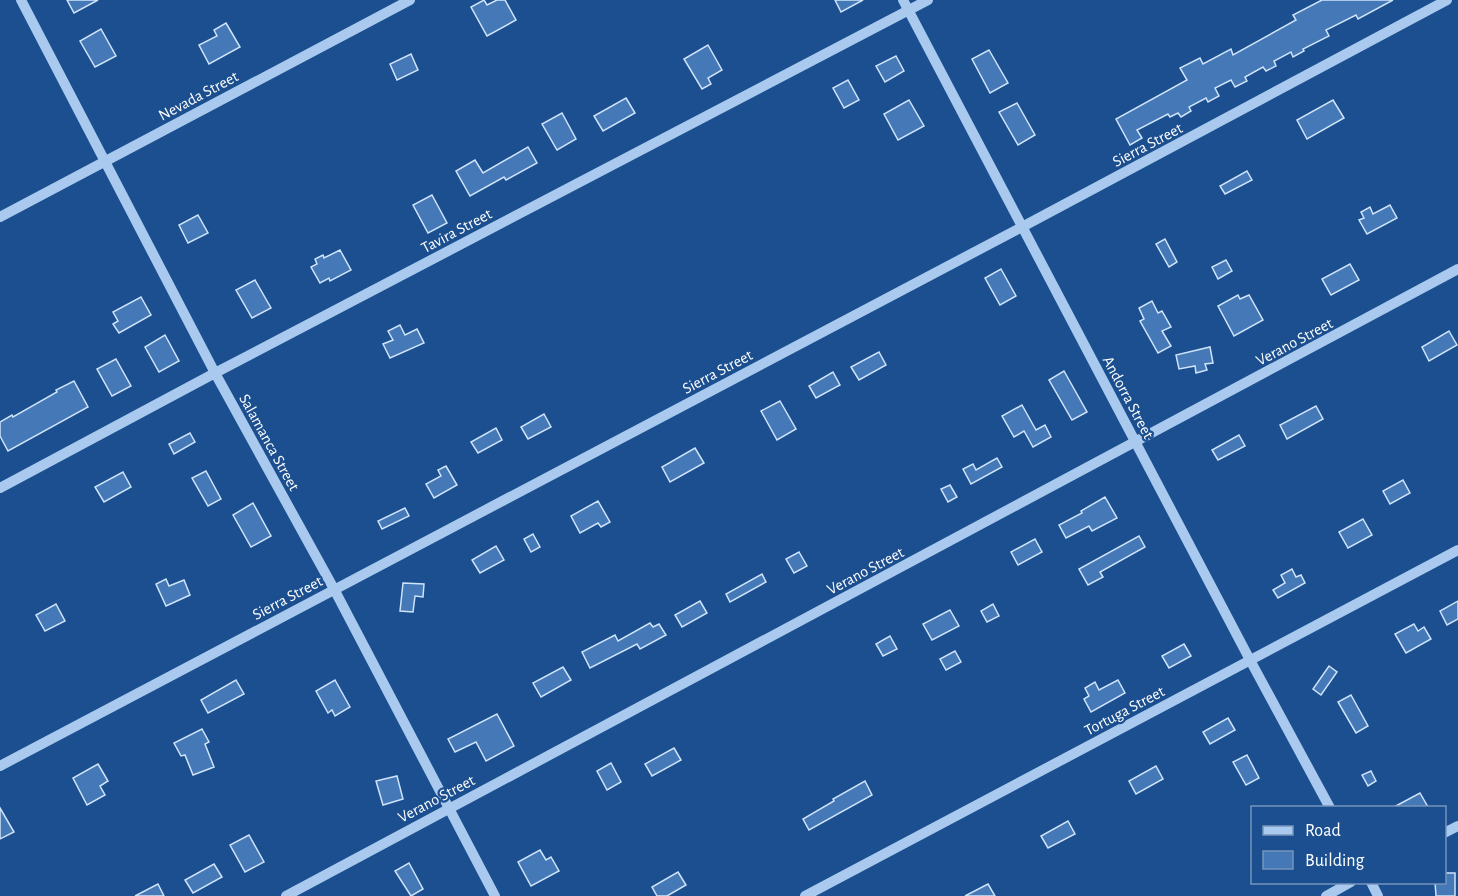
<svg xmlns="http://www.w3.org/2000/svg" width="1458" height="896" font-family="'Alegreya Sans',sans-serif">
<rect width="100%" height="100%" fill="#1b4f8f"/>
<g fill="#4478b7" stroke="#cfe3fa" stroke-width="1.5">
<path d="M67,0H98L74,13Z"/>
<path d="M484,0L487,5L497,0H505L516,20L487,36L471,7Z"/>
<path d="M835,0H863L841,12Z"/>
<path d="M1322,0H1393L1358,19L1356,15L1326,30L1329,36L1303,49L1304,51L1293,57L1291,52L1274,61L1276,66L1266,71L1263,67L1245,77L1247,81L1235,87L1231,80L1215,88L1219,96L1208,102L1206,98L1189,107L1191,111L1181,117L1178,113L1170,117L1168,114L1137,130L1142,138L1130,145L1116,119L1187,80L1180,68L1200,58L1203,64L1231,49L1233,55L1296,20L1293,15Z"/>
<path d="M226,23L240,47L209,64L199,45L217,36L214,30Z"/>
<path d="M101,29L116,56L95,67L80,41Z"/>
<path d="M708,45L722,70L708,78L711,84L702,89L684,59Z"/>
<path d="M989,50L1008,83L990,93L972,59Z"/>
<path d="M411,54L418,70L397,80L390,64Z"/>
<path d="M896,56L904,71L885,82L876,66Z"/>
<path d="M848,80L859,100L844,108L833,88Z"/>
<path d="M626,98L635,113L603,131L594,116Z"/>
<path d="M909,100L924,126L898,140L884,114Z"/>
<path d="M1333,100L1344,118L1307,139L1297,120Z"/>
<path d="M1017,103L1035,135L1018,145L999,112Z"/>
<path d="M562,113L576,139L557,150L542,124Z"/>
<path d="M528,147L537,163L506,180L504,177L470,196L456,171L475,160L483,173Z"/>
<path d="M1247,171L1252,180L1225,194L1220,186Z"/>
<path d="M432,195L447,223L428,233L413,205Z"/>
<path d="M1390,205L1397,218L1367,234L1359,220L1364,218L1361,212L1370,207L1373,214Z"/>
<path d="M198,215L208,233L188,243L179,225Z"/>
<path d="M1165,239L1177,262L1169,267L1156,244Z"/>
<path d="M340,250L351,270L330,281L329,278L320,283L311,267L317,264L315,259L323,255L324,258Z"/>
<path d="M1226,260L1232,271L1218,279L1212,267Z"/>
<path d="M1350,264L1359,280L1331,295L1322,279Z"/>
<path d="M1001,269L1016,296L1000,305L985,278Z"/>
<path d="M255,280L271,308L252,318L236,290Z"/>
<path d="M1238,295L1240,299L1249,295L1263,320L1234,336L1218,306Z"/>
<path d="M141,297L151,315L119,333L113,324L118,321L113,312Z"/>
<path d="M1152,301L1158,313L1162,311L1171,327L1162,331L1171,346L1158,353L1140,321L1144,319L1139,308Z"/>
<path d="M400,325L405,335L417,329L424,343L390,358L383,344L393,340L388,331Z"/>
<path d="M1449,331L1457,345L1429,361L1422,347Z"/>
<path d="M165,335L179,361L159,372L145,347Z"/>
<path d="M1210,347L1213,363L1205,364L1207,370L1196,373L1195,366L1179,369L1176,355Z"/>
<path d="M879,352L886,365L859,380L851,367Z"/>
<path d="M116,359L131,386L112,396L97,369Z"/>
<path d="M1064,371L1087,412L1072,420L1049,380Z"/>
<path d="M833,372L840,385L816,398L809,386Z"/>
<path d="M74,381L88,407L8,451L0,436V422L12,415L13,417L57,392L56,390Z"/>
<path d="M780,401L796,429L777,440L761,411Z"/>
<path d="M1022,405L1036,430L1045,425L1051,437L1033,447L1024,431L1014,437L1002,416Z"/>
<path d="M1316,406L1323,419L1287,439L1280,425Z"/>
<path d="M544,414L551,427L528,439L521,427Z"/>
<path d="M496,428L502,440L478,453L471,442Z"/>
<path d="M190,433L195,442L174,454L169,444Z"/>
<path d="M1239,435L1245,446L1218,460L1212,450Z"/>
<path d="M695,448L704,463L670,482L662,467Z"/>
<path d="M997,458L1002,467L971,484L963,469L973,464L976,470Z"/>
<path d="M446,466L457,485L434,498L426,484L441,476L438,470Z"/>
<path d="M206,471L221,499L208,506L192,478Z"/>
<path d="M123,472L131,487L104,502L95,487Z"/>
<path d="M1403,480L1410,493L1390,504L1383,491Z"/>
<path d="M950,485L957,497L948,502L941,489Z"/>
<path d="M1105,497L1117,518L1092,531L1089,526L1066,538L1059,525L1082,513L1081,511Z"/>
<path d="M598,501L610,522L601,527L598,523L580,533L571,516Z"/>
<path d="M253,503L271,536L251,547L233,515Z"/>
<path d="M405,508L409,516L382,529L378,521Z"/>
<path d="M1363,519L1372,535L1348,548L1339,532Z"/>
<path d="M533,534L540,547L531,552L524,539Z"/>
<path d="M1139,536L1145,547L1100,572L1103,577L1088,585L1079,569Z"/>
<path d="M1035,539L1042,552L1018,565L1011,552Z"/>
<path d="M496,546L504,560L480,573L472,560Z"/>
<path d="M799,552L807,566L794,573L786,559Z"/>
<path d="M1292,569L1296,577L1301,575L1305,583L1278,598L1273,590L1285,583L1281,575Z"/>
<path d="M762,574L766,582L730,602L726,594Z"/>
<path d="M166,579L169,586L184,580L190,595L166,606L156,584Z"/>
<path d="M403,583L424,584L423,597L415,596L413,612L400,611Z"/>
<path d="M700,601L707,613L682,627L675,615Z"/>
<path d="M1458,601V619L1447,625L1440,611Z"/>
<path d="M56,604L65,621L45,631L36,615Z"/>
<path d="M993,604L999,616L987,622L981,611Z"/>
<path d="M950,610L959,626L932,640L923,624Z"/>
<path d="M650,623L653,627L659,624L666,635L640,649L637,644L590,668L582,652L615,635L618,641Z"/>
<path d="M1414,624L1418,631L1424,627L1431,639L1406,653L1395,634Z"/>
<path d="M890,636L897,649L883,656L876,644Z"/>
<path d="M1184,644L1191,656L1169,668L1162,656Z"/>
<path d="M955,651L961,662L946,670L940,659Z"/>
<path d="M1329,666L1337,672L1321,695L1313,689Z"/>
<path d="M563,667L571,680L541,697L533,683Z"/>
<path d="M236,680L244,694L208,713L201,700Z"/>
<path d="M335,680L350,707L335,716L332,710L328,713L316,691Z"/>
<path d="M1118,680L1125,693L1091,712L1084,699L1089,696L1085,688L1095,682L1099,690Z"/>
<path d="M1351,695L1368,726L1356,733L1338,702Z"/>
<path d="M497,714L514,746L486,761L476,742L455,752L448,739Z"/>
<path d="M1228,718L1235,730L1210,744L1203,732Z"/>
<path d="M202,729L209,742L205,744L214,767L193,775L185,755L181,756L174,743Z"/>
<path d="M674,748L681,760L652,776L645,764Z"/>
<path d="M1247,755L1259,778L1246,785L1233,762Z"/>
<path d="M611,763L621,782L607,790L597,771Z"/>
<path d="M98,764L108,781L100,786L105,795L87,805L73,778Z"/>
<path d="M1156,766L1163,779L1136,794L1129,781Z"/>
<path d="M1371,771L1376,781L1368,786L1362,775Z"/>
<path d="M397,776L403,799L383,805L376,781Z"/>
<path d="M865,781L872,795L809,830L803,819L834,801L833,799Z"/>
<path d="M1420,793L1428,807H1394Z"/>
<path d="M0,808L14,832L0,839Z"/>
<path d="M1068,821L1075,834L1048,848L1041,836Z"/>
<path d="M249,835L264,862L245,872L230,845Z"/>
<path d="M540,850L546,860L551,857L559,871L531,886L518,862Z"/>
<path d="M409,863L423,889L411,896L395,871Z"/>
<path d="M214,864L222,877L193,893L185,880Z"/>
<path d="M678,872L686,885L667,896H657L652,887Z"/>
<path d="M1444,873H1455V896H1436L1435,882H1444Z"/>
<path d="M158,884L164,896H135Z"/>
<path d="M988,884L995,896H965Z"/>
</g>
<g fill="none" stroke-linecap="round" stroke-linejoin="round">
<g stroke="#a9c9ee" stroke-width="10">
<path d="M21,0L215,373L334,589L495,896"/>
<path d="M903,0L1250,660L1330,808"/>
<path d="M0,217L410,0"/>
<path d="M0,488L215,373L928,0"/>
<path d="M0,766L1022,227L1447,0"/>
<path d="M1444,833L1458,826"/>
<path d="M1371,882L1378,896"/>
<path d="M286,896L1458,269"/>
<path d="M805,896L1458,550"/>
<path d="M1326,896L1351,882"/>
</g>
</g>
<g text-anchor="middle" stroke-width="4.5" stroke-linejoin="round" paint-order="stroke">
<g font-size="16" fill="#fff" stroke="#1b4f8f">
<text transform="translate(198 95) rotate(-28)" y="6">Nevada Street</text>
<text transform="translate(1147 144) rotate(-28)" y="6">Sierra Street</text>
<text transform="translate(456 230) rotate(-28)" y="6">Tavira Street</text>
<text transform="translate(1294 341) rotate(-28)" y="6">Verano Street</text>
<text transform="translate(717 371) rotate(-28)" y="6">Sierra Street</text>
<text transform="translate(1129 397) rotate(62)" y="6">Andorra Street</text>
<text transform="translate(270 442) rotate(61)" y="6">Salamanca Street</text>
<text transform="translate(865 570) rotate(-28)" y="6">Verano Street</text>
<text transform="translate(287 597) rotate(-28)" y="6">Sierra Street</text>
<text transform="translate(1124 710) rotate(-28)" y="6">Tortuga Street</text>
<text transform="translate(436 798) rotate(-28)" y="6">Verano Street</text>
</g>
</g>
<rect x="1251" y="806" width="195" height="78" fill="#1b4f8f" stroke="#7695bc" stroke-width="1.5"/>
<rect x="1263" y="826" width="30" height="9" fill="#a9c9ee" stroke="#7695bc" stroke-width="1.5"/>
<text x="1305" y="836" font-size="18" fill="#ffffff">Road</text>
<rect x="1263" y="851" width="30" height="18" fill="#4478b7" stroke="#7695bc" stroke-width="1.5"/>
<text x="1305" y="866" font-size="18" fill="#ffffff">Building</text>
</svg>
